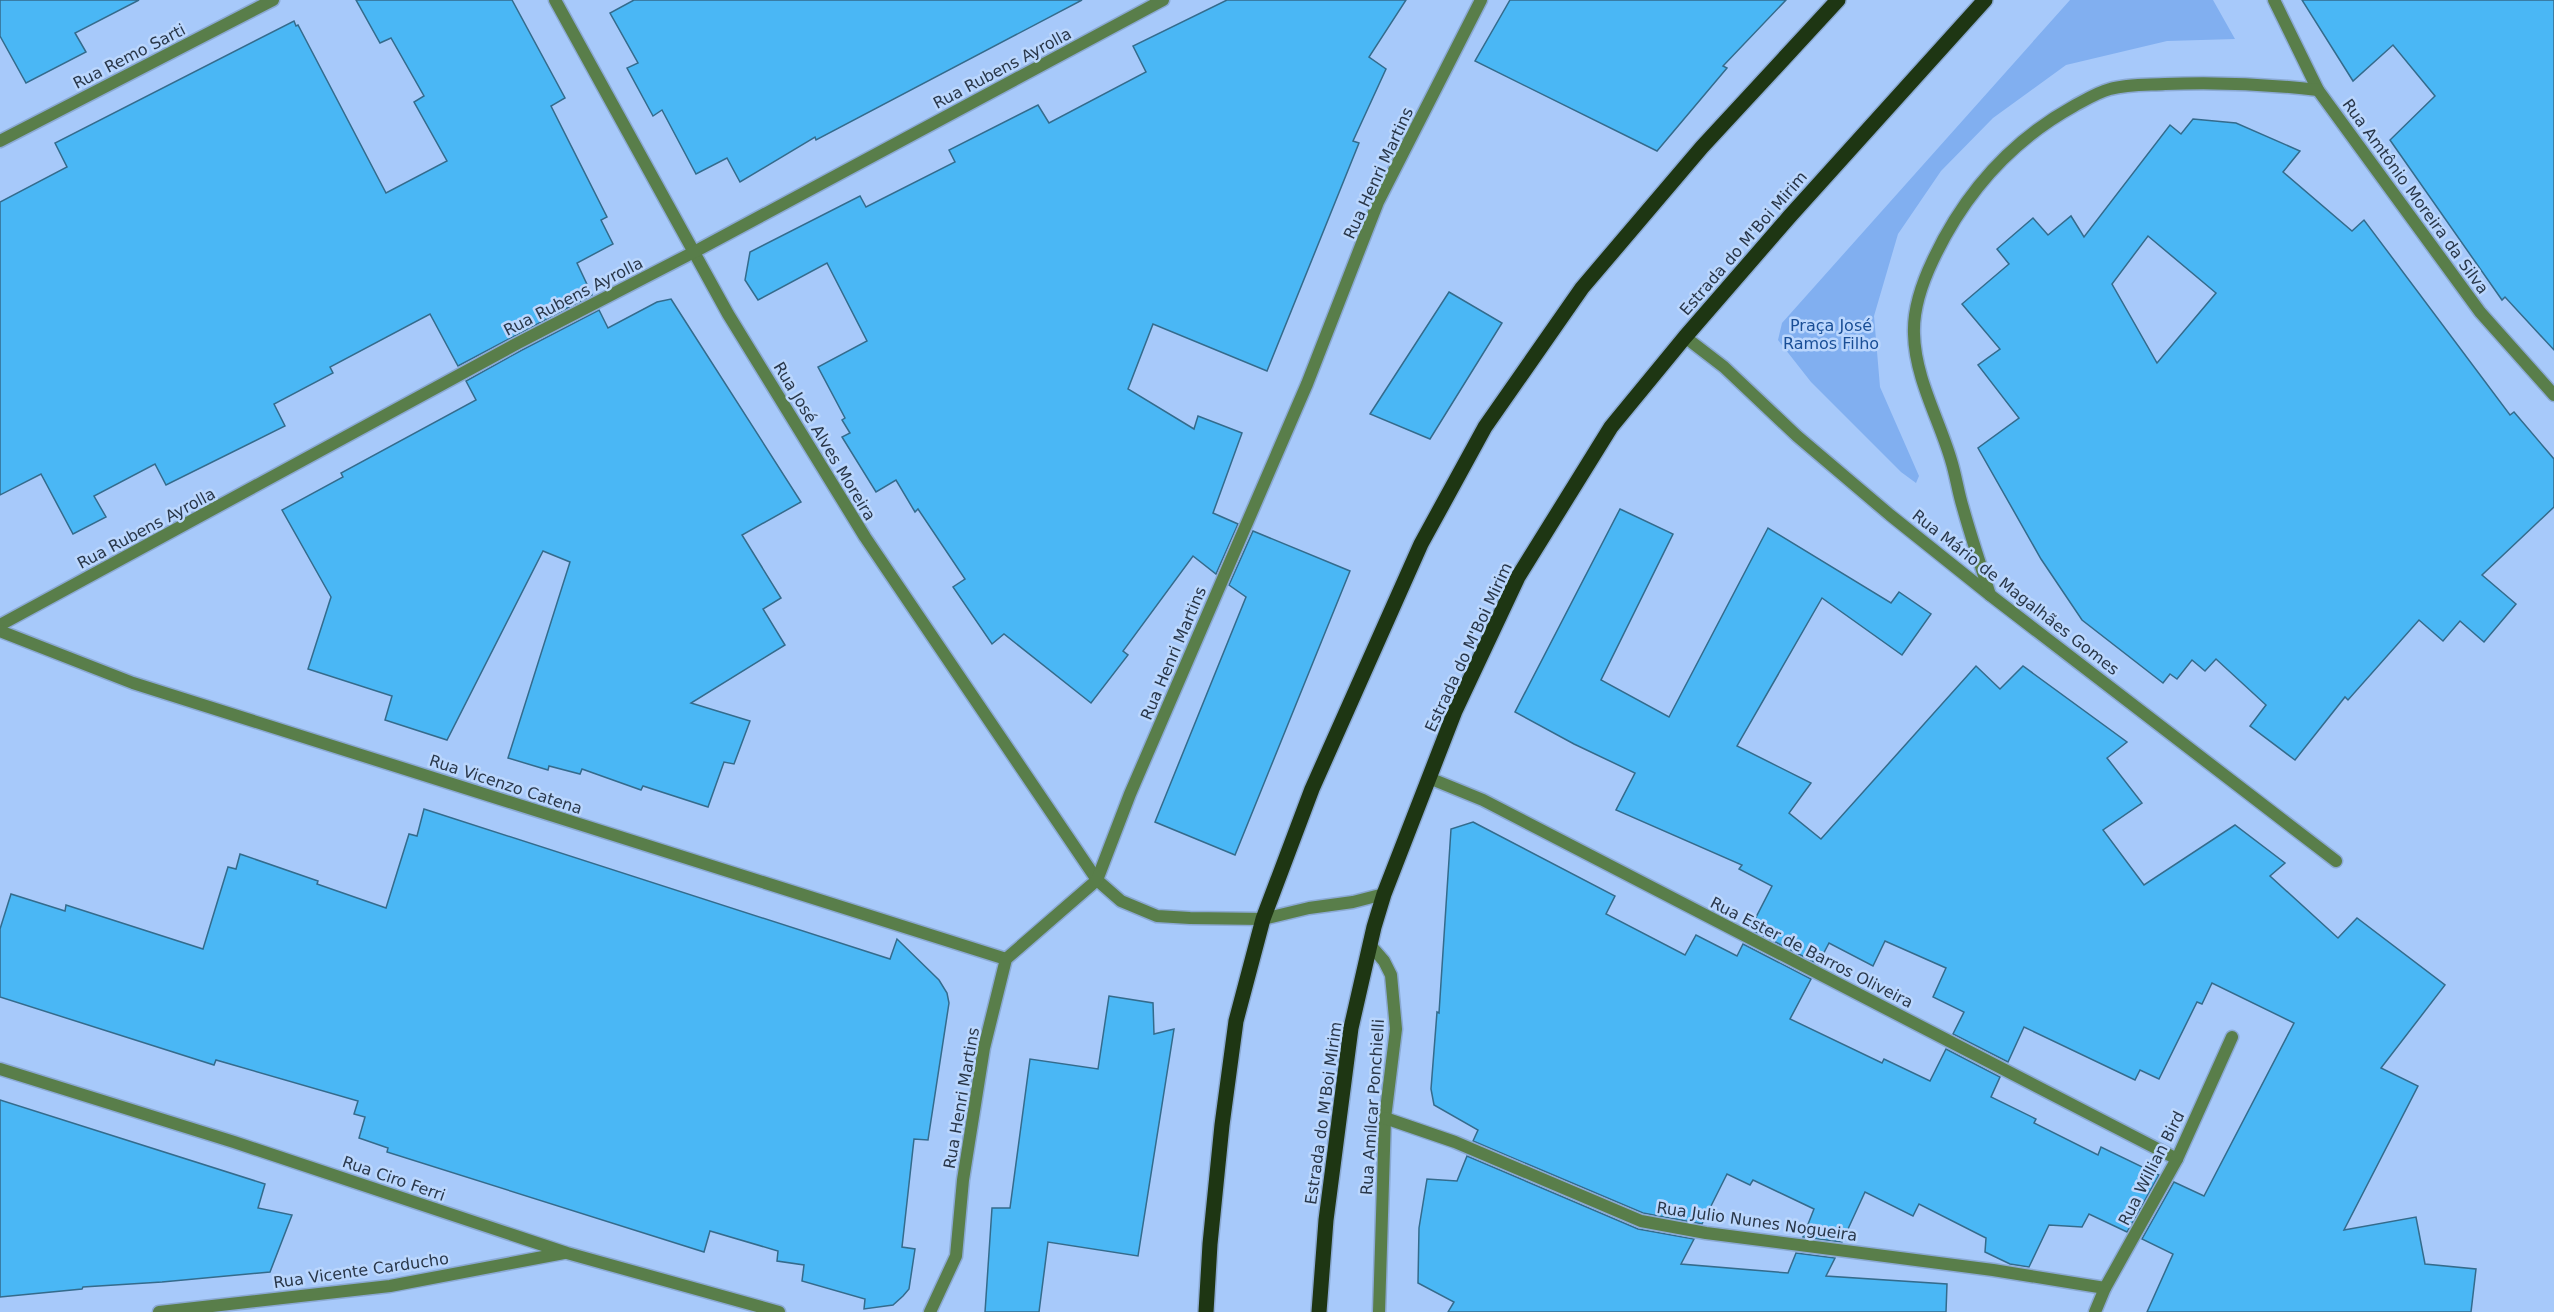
<svg xmlns="http://www.w3.org/2000/svg" width="2554" height="1312" font-family="'DejaVu Sans',sans-serif">
<rect width="100%" height="100%" fill="#a7c9fa"/>
<path fill="#81aff0" d="M2070,0H2213L2235,39L2167,41L2066,65L1993,118L1941,171L1898,234L1874,316L1880,387L1919,476L1916,483L1901,472L1811,382L1778,340L1782,323Z"/>
<g fill="#4ab7f5" stroke="#346b8c" stroke-width="1.5" fill-rule="evenodd">
<path d="M0,0H139L75,33L86,52L26,83L0,36Z"/>
<path d="M356,0H512L565,98L551,106L607,217L601,220L613,244L577,263L592,295L458,366L430,314L330,367L333,373L274,404L285,426L166,485L155,464L94,496L106,517L73,534L41,474L0,495V202L67,167L55,143L294,21L296,26L298,25L386,193L447,161L414,102L424,96L391,38L380,43Z"/>
<path d="M634,0H1082L816,140L815,137L740,182L727,158L696,174L662,110L653,116L627,68L638,63L610,13Z"/>
<path d="M1227,0H1406L1369,57L1386,69L1353,141L1359,143L1267,371L1153,324L1128,389L1194,429L1198,416L1242,433L1213,513L1238,524L1216,574L1193,556L1123,651L1128,655L1091,703L1004,634L992,644L953,587L965,579L918,509L915,512L896,480L876,492L842,437L850,433L842,420L845,418L818,367L867,341L827,263L758,300L745,280L750,252L860,196L866,207L955,162L949,150L1038,105L1049,123L1146,72L1133,46Z"/>
<path d="M1510,0H1786L1723,66L1727,68L1657,151L1475,61Z"/>
<path d="M2302,0H2554V350L2505,297L2502,300L2390,140L2435,96L2393,45L2353,81Z"/>
<path d="M2193,119L2236,123L2300,151L2283,172L2352,231L2364,220L2510,415L2514,412L2554,459V507L2482,575L2516,604L2484,642L2460,621L2443,641L2419,620L2348,700L2345,697L2295,760L2250,726L2266,705L2216,659L2205,671L2192,660L2177,679L2170,674L2163,683L2082,620L2041,559L1978,448L2019,418L1978,365L2000,349L1962,304L2009,264L1997,249L2033,218L2048,235L2071,216L2084,237L2170,125L2181,134ZM2148,236L2216,293L2157,363L2112,284Z"/>
<path d="M1449,292L1502,323L1430,439L1370,414Z"/>
<path d="M671,299L801,502L742,535L781,598L763,609L785,645L691,703L750,721L734,764L724,762L708,807L643,786L641,790L582,769L580,774L549,766L548,770L508,758L570,562L543,551L447,740L385,720L392,696L308,669L331,597L282,510L343,477L341,473L476,400L466,381L522,350L599,310L608,328L657,302Z"/>
<path d="M1620,509L1673,534L1601,680L1669,717L1768,528L1891,603L1899,592L1931,614L1902,655L1822,598L1737,746L1811,783L1789,813L1821,839L1976,666L2000,689L2023,666L2127,742L2107,758L2142,803L2103,830L2144,885L2235,825L2285,863L2270,876L2338,938L2357,918L2445,985L2381,1068L2418,1086L2344,1230L2416,1217L2425,1264L2476,1269L2471,1312H2147L2173,1254L2142,1239L2174,1182L2204,1196L2294,1023L2212,983L2202,1004L2197,1002L2159,1079L2140,1070L2135,1080L2024,1027L2008,1062L1953,1034L1964,1012L1933,997L1946,968L1885,941L1873,966L1829,943L1818,964L1750,929L1772,886L1739,869L1742,865L1616,810L1635,773L1574,744L1515,712Z"/>
<path d="M1253,531L1350,571L1235,855L1155,822L1246,597L1229,585Z"/>
<path d="M424,809L890,959L897,939L939,980L947,993L949,1003L928,1140L914,1139L902,1247L915,1249L909,1289L903,1296L893,1305L864,1309L865,1299L802,1281L804,1265L777,1261L778,1251L710,1231L704,1252L387,1152L388,1148L359,1138L365,1117L354,1114L358,1101L216,1060L214,1065L0,997V929L11,894L65,911L66,905L203,949L228,867L236,869L240,854L318,881L317,884L386,908L409,834L417,836Z"/>
<path d="M1473,822L1615,896L1606,914L1685,955L1696,935L1737,956L1743,944L1811,979L1790,1019L1882,1063L1884,1059L1930,1081L1946,1049L2000,1077L1991,1097L2036,1119L2034,1123L2098,1155L2101,1147L2159,1175L2127,1232L2089,1214L2082,1227L2049,1225L2029,1267L2010,1264L1985,1252L1986,1238L1919,1204L1913,1216L1865,1192L1842,1242L1803,1237L1814,1209L1753,1180L1750,1185L1727,1174L1702,1224L1643,1213L1473,1141L1478,1130L1434,1105L1431,1089L1437,1012L1439,1013L1451,829Z"/>
<path d="M1109,996L1153,1003L1154,1034L1174,1029L1138,1256L1048,1242L1039,1312H985L992,1208H1010L1030,1059L1098,1069Z"/>
<path d="M0,1100L265,1184L258,1208L292,1215L270,1272L162,1282L83,1287L82,1289L0,1297Z"/>
<path d="M1467,1156L1638,1229L1694,1239L1681,1264L1788,1273L1796,1253L1835,1258L1826,1276L1947,1284L1946,1312H1448L1454,1302L1418,1283L1419,1228L1427,1179L1457,1181Z"/>
</g>
<g fill="none" stroke-linecap="round" stroke-linejoin="round">
<g stroke="#8ba9d3" stroke-width="15">
<g id="street">
<path d="M555,0L728,314L865,537L1097,880L1121,901L1157,916L1190,918L1263,919L1309,908L1353,902L1384,894"/>
<path d="M2274,0L2318,90L2480,312L2554,395"/>
<path d="M0,141L273,0"/>
<path d="M1685,337L1724,367L1797,436L1890,515L1990,595L2336,861"/>
<path d="M1990,595C1981,566 1971,537 1963,508C1958,492 1956,476 1951,460C1939,419 1915,378 1914,334C1913,309 1922,283 1933,260C1964,194 2009,142 2074,106C2085,100 2098,92 2110,89C2128,84 2147,85 2165,84C2216,82 2267,84 2318,90"/>
<path d="M0,625L518,343L694,252L1163,0"/>
<path d="M0,631L133,683L1006,959"/>
<path d="M1429,778L1483,800L2177,1159"/>
<path d="M1371,946L1384,961L1391,975L1396,1029L1385,1118L1379,1312"/>
<path d="M0,1069L234,1142L567,1253L779,1312"/>
<path d="M1385,1118L1455,1142L1641,1221L1706,1233L1993,1270L2105,1288"/>
<path d="M159,1312L390,1286L564,1253"/>
<path d="M930,1312L956,1256L963,1180L984,1048L1006,959L1097,880L1130,794L1307,384L1378,202L1481,0"/>
<path d="M2095,1312L2105,1288L2177,1159L2232,1037"/>
</g>
</g>
<g stroke="#8ba9d3" stroke-width="18">
<g id="primary">
<path d="M1206,1312L1210,1244L1222,1125L1236,1021L1263,919L1312,789L1421,544L1485,427L1582,288L1702,147L1838,0"/>
<path d="M1319,1312L1326,1220L1351,1028L1374,927L1384,894L1455,711L1518,577L1611,427L1685,337L1790,216L1985,0"/>
</g>
</g>
<use href="#street" stroke="#597e4a" stroke-width="12"/>
<use href="#primary" stroke="#1e3613" stroke-width="15"/>
</g>
<g text-anchor="middle" stroke-width="5" stroke-linejoin="round" paint-order="stroke">
<g font-size="16" fill="#29374a" stroke="#bad6fd">
<text transform="translate(129 56) rotate(-27)" y="6">Rua Remo Sarti</text>
<text transform="translate(1002 68) rotate(-28)" y="6">Rua Rubens Ayrolla</text>
<text transform="translate(1378 173) rotate(-65)" y="6">Rua Henri Martins</text>
<text transform="translate(2416 196) rotate(54)" y="6">Rua Amtônio Moreira da Silva</text>
<text transform="translate(1743 243) rotate(-49)" y="6">Estrada do M'Boi Mirim</text>
<text transform="translate(573 296) rotate(-27)" y="6">Rua Rubens Ayrolla</text>
<text transform="translate(825 441) rotate(59)" y="6">Rua José Alves Moreira</text>
<text transform="translate(146 528) rotate(-28)" y="6">Rua Rubens Ayrolla</text>
<text transform="translate(2016 592) rotate(38)" y="6">Rua Mário de Magalhães Gomes</text>
<text transform="translate(1468 647) rotate(-65)" y="6">Estrada do M'Boi Mirim</text>
<text transform="translate(1173 653) rotate(-67)" y="6">Rua Henri Martins</text>
<text transform="translate(506 784) rotate(18)" y="6">Rua Vicenzo Catena</text>
<text transform="translate(1812 952) rotate(27)" y="6">Rua Ester de Barros Oliveira</text>
<text transform="translate(961 1098) rotate(-80)" y="6">Rua Henri Martins</text>
<text transform="translate(1372 1107) rotate(-86)" y="6">Rua Amílcar Ponchielli</text>
<text transform="translate(1323 1113) rotate(-82)" y="6">Estrada do M'Boi Mirim</text>
<text transform="translate(2151 1168) rotate(-63)" y="6">Rua Willian Bird</text>
<text transform="translate(394 1178) rotate(19)" y="6">Rua Ciro Ferri</text>
<text transform="translate(1757 1221) rotate(8)" y="6">Rua Julio Nunes Nogueira</text>
<text transform="translate(361 1270) rotate(-8)" y="6">Rua Vicente Carducho</text>
</g>
<g font-size="16" fill="#194e96" stroke="#bad6fd">
<text x="1831" y="331">Praça José<tspan x="1831" dy="18">Ramos Filho</tspan></text>
</g>
</g>
</svg>
